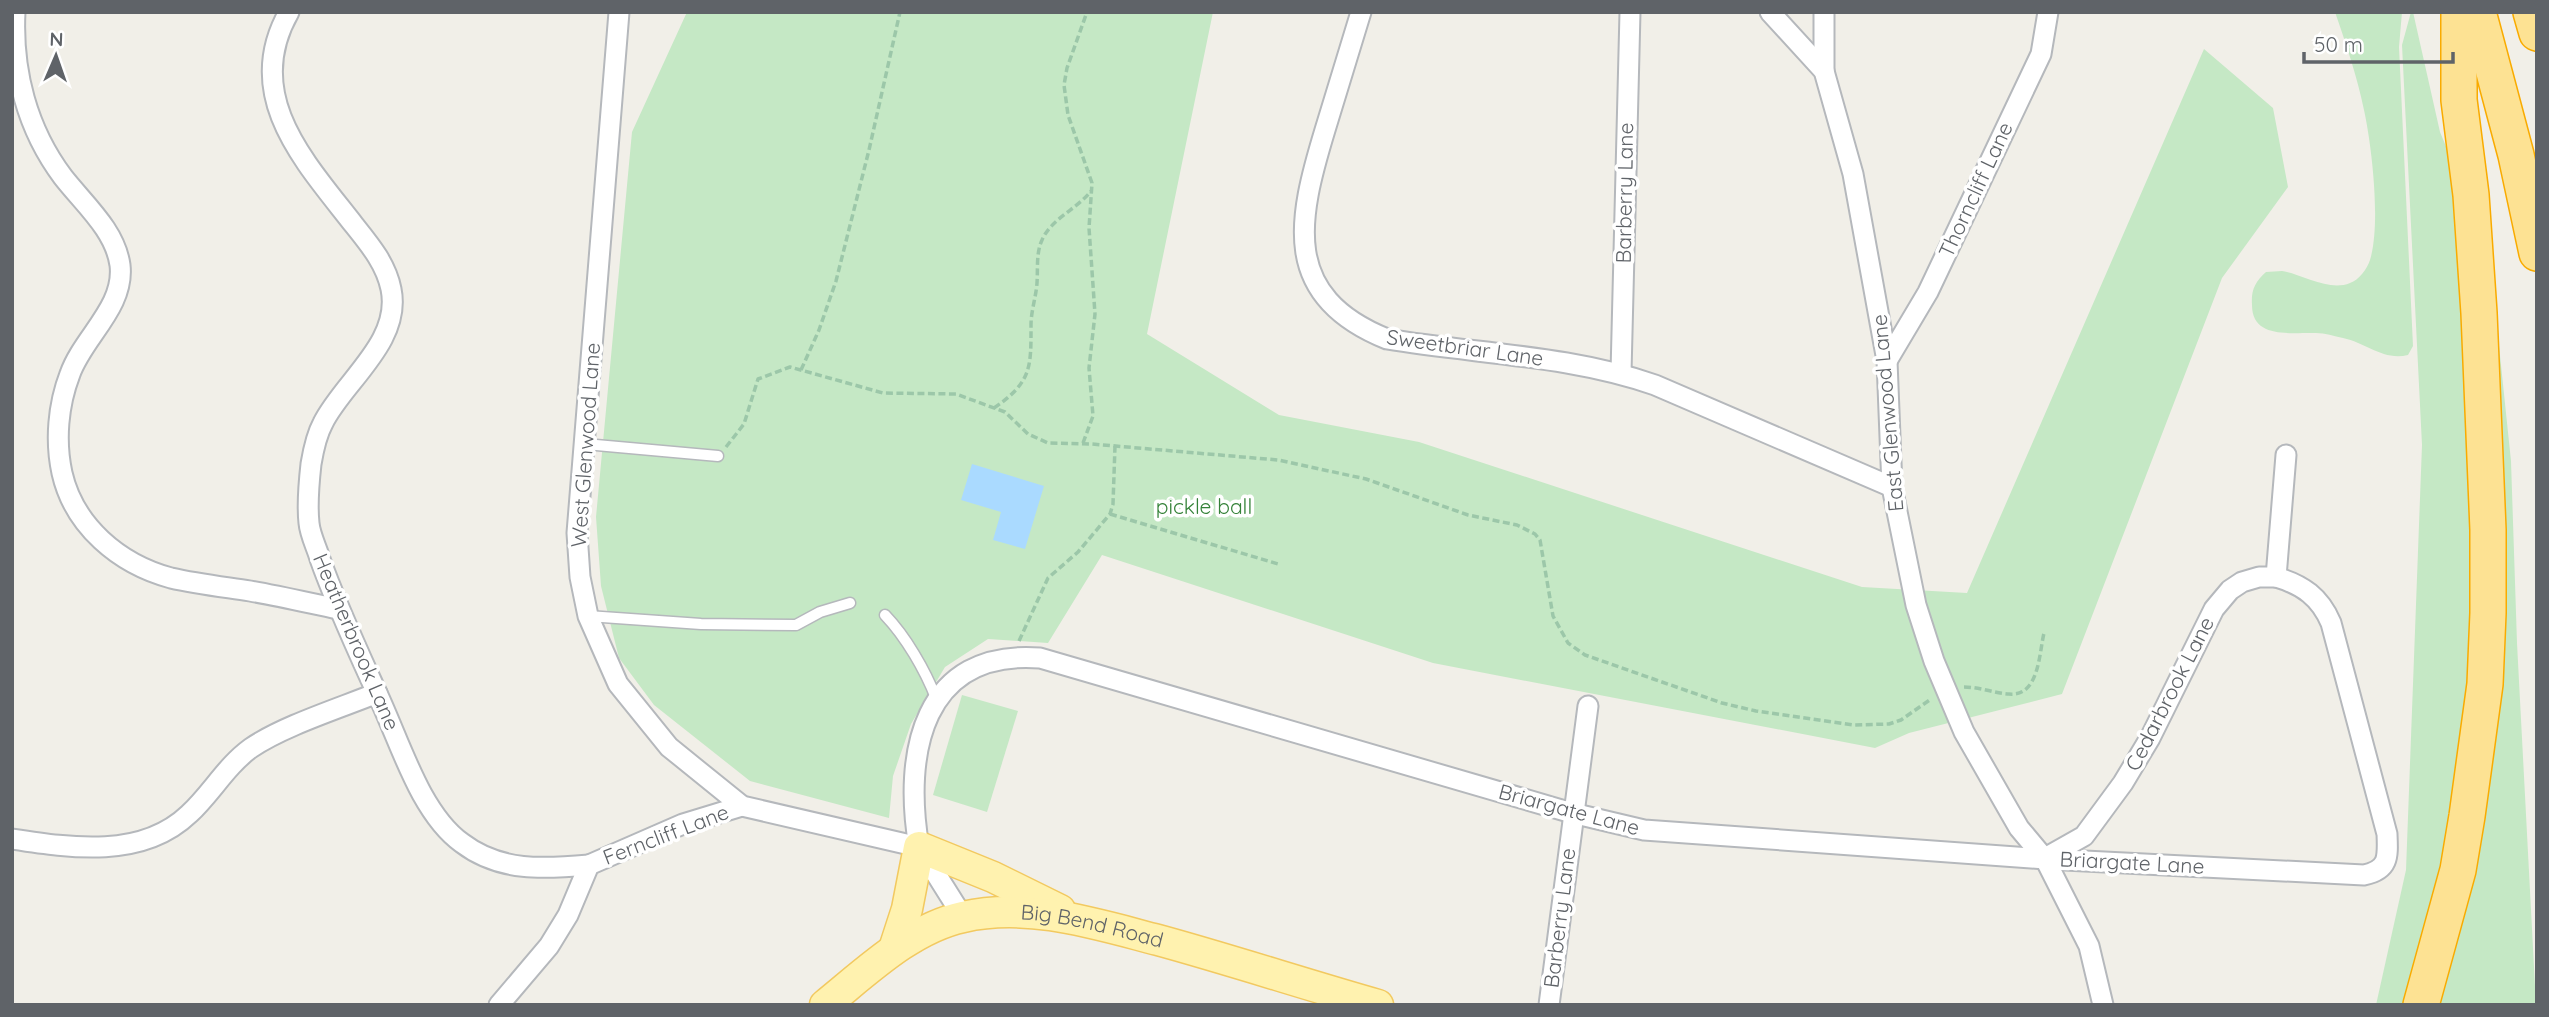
<svg xmlns="http://www.w3.org/2000/svg" width="2549" height="1017" font-family="Quicksand,sans-serif">
<rect width="100%" height="100%" fill="#f1efe8"/>
<g fill="#c5e8c5">
<path d="M687,12H1213L1147,334L1279,415L1419,442L1862,587L1967,593L2204,49L2273,108L2288,187L2222,278L2062,694L1909,733L1875,748L1433,663L1102,555L1048,643L988,639L945,667L911,724L893,776L889,818L750,781L654,705L619,658L601,586L596,517L632,132Z"/>
<path d="M2335,12H2402L2399,47L2413,346L2408,355C2383,361 2367,343 2343,338C2334,336 2325,333 2316,333C2293,332 2252,340 2252,305C2251,290 2255,282 2266,272C2271,272 2277,271 2282,271C2302,274 2329,292 2350,283C2359,280 2367,269 2370,260C2381,224 2372,147 2364,110C2357,76 2346,44 2335,12Z"/>
<path d="M2411,12H2413L2440,132L2489,250L2511,461L2517,643L2536,1005H2376L2406,870L2422,445L2402,45Z"/>
<path d="M962,695L1018,711L987,812L933,795Z"/>
</g>
<path fill="#aadaff" d="M972,464L1044,486L1025,549L993,540L1001,512L961,500Z"/>
<g fill="none" stroke-linecap="round" stroke-linejoin="round">
<g stroke="#b5b8bc" stroke-width="13">
<g id="service">
<path d="M585,444L718,456"/>
<path d="M885,615C906,637 925,670 936,698"/>
<path d="M588,616L701,624L796,625L820,612L850,603"/>
</g>
</g>
<g stroke="#b5b8bc" stroke-width="23">
<g id="minor">
<path d="M15,12C12,71 27,129 63,177C84,204 115,230 120,265C125,307 83,337 70,374C58,405 55,441 62,473C74,526 119,564 171,578C197,584 224,587 250,591C279,596 309,603 338,609"/>
<path d="M289,12C241,96 306,163 354,225C370,245 386,264 391,289C402,342 343,382 323,423C317,434 313,452 311,464C309,482 307,505 309,523C310,535 317,548 320,559C336,604 356,647 376,691C392,725 404,761 422,794C432,812 445,831 462,843C500,872 544,869 589,865"/>
<path d="M619,12L577,533L580,577L588,616L618,684L669,747L742,806L919,847L963,917"/>
<path d="M1361,12C1349,51 1337,90 1325,130C1298,219 1280,296 1387,339C1476,354 1569,355 1655,385L1892,487"/>
<path d="M1770,12L1824,71L1853,174L1887,361L1892,487L1916,605L1934,661L1964,732L2019,828L2045,859L2089,946L2103,1005"/>
<path d="M1824,12V71"/>
<path d="M1887,361L1928,292L2041,54L2048,12"/>
<path d="M1621,373L1630,12"/>
<path d="M12,839C71,848 142,859 189,814C211,794 226,766 251,748C283,726 340,708 377,693"/>
<path d="M919,847C903,754 922,649 1040,658L1572,813L1644,830L2045,859L2364,875C2389,870 2388,857 2387,834L2331,623C2320,597 2303,585 2276,577"/>
<path d="M2045,858L2084,836L2123,783L2150,738L2214,609L2230,590L2242,582L2259,577H2276L2286,455"/>
<path d="M499,1005L549,946L568,915L589,865L683,824L742,806"/>
<path d="M1549,1005L1588,706"/>
</g>
</g>
<g stroke="#f2c960" stroke-width="33">
<g id="primary">
<path d="M894,949L907,909L919,847L993,877L1060,910"/>
<path id="s1" d="M825,1005C866,972 911,928 963,917C1028,902 1096,924 1158,940C1231,960 1304,984 1378,1005"/>
</g>
</g>
<g stroke="#f9ab00" stroke-width="38">
<g id="motorway">
<path d="M2478,12L2516,155L2537,253"/>
<path d="M2531,12L2537,33"/>
<path d="M2421,1005L2458,870L2467,816L2485,684L2488,613V530L2479,313L2471,195L2459,100V12"/>
</g>
</g>
<g stroke="#9cc7a9" stroke-width="3.5" stroke-dasharray="7 3.5" stroke-linecap="butt">
<path d="M801,370L819,330L836,281L869,150L900,12"/>
<path d="M994,408C1032,382 1031,367 1031,325C1031,311 1036,297 1037,283C1038,268 1036,253 1042,240C1051,219 1077,209 1091,191"/>
<path d="M1083,443L1093,416L1089,368L1095,314L1089,228L1092,183L1068,115L1064,85L1067,68L1087,12"/>
<path d="M726,447L744,424L758,379L790,367L883,393L956,394L1005,412L1028,434L1048,443L1092,444L1278,460L1366,479L1468,515L1517,525L1535,534L1540,540L1553,616L1568,643L1585,655L1722,703L1756,711L1854,725L1889,724L1901,720L1931,699"/>
<path d="M1110,514L1278,564"/>
<path d="M1019,641L1048,578L1078,552L1110,514L1113,504L1115,446"/>
<path d="M1964,687C1979,687 1994,693 2009,694C2039,697 2039,654 2044,633"/>
</g>
<use href="#service" stroke="#fff" stroke-width="10"/>
<use href="#minor" stroke="#fff" stroke-width="19"/>
<use href="#primary" stroke="#fff2af" stroke-width="30"/>
<use href="#motorway" stroke="#fde293" stroke-width="35"/>
</g>
<g text-anchor="middle" stroke-width="7" stroke-linejoin="round" paint-order="stroke">
<g font-size="21" fill="#5f6368" stroke="#fff">
<text transform="translate(1976 190) rotate(-65)" y="7">Thorncliff Lane</text>
<text transform="translate(1625 193) rotate(-89)" y="7">Barberry Lane</text>
<text transform="translate(1465 348) rotate(8)" y="7">Sweetbriar Lane</text>
<text transform="translate(1888 413) rotate(-95)" y="7">East Glenwood Lane</text>
<text transform="translate(586 445) rotate(-86)" y="7">West Glenwood Lane</text>
<text transform="translate(356 642) rotate(67)" y="7">Heatherbrook Lane</text>
<text transform="translate(2170 694) rotate(-63)" y="7">Cedarbrook Lane</text>
<text transform="translate(1569 810) rotate(15)" y="7">Briargate Lane</text>
<text transform="translate(666 835) rotate(-21)" y="7">Ferncliff Lane</text>
<text transform="translate(2132 863) rotate(3)" y="7">Briargate Lane</text>
<text transform="translate(1560 918) rotate(-83)" y="7">Barberry Lane</text>
<text dy="7" stroke="none"><textPath href="#s1" startOffset="296">Big Bend Road</textPath></text>
</g>
<g font-size="21" fill="#348238" stroke="#fff">
<text x="1204" y="514">pickle ball</text>
</g>
</g>
<rect width="2549" height="1017" fill="none" stroke="#5f6368" stroke-width="28"/>
<g transform="translate(56 56) rotate(2)" stroke="#ffffff" stroke-width="5" paint-order="stroke">
<path d="M0-5L12 26L0 18L-12 26Z" fill="#5f6368"/>
<text y="-10" font-size="19" font-weight="bold" text-anchor="middle" fill="#5f6368">N</text>
</g>
<path d="M2304 52v10h149v-10" fill="none" stroke="#5f6368" stroke-width="3.5"/>
<text x="2314" y="52" font-size="21" fill="#5f6368" stroke="#ffffff" stroke-width="5" paint-order="stroke">50 m</text>
</svg>
